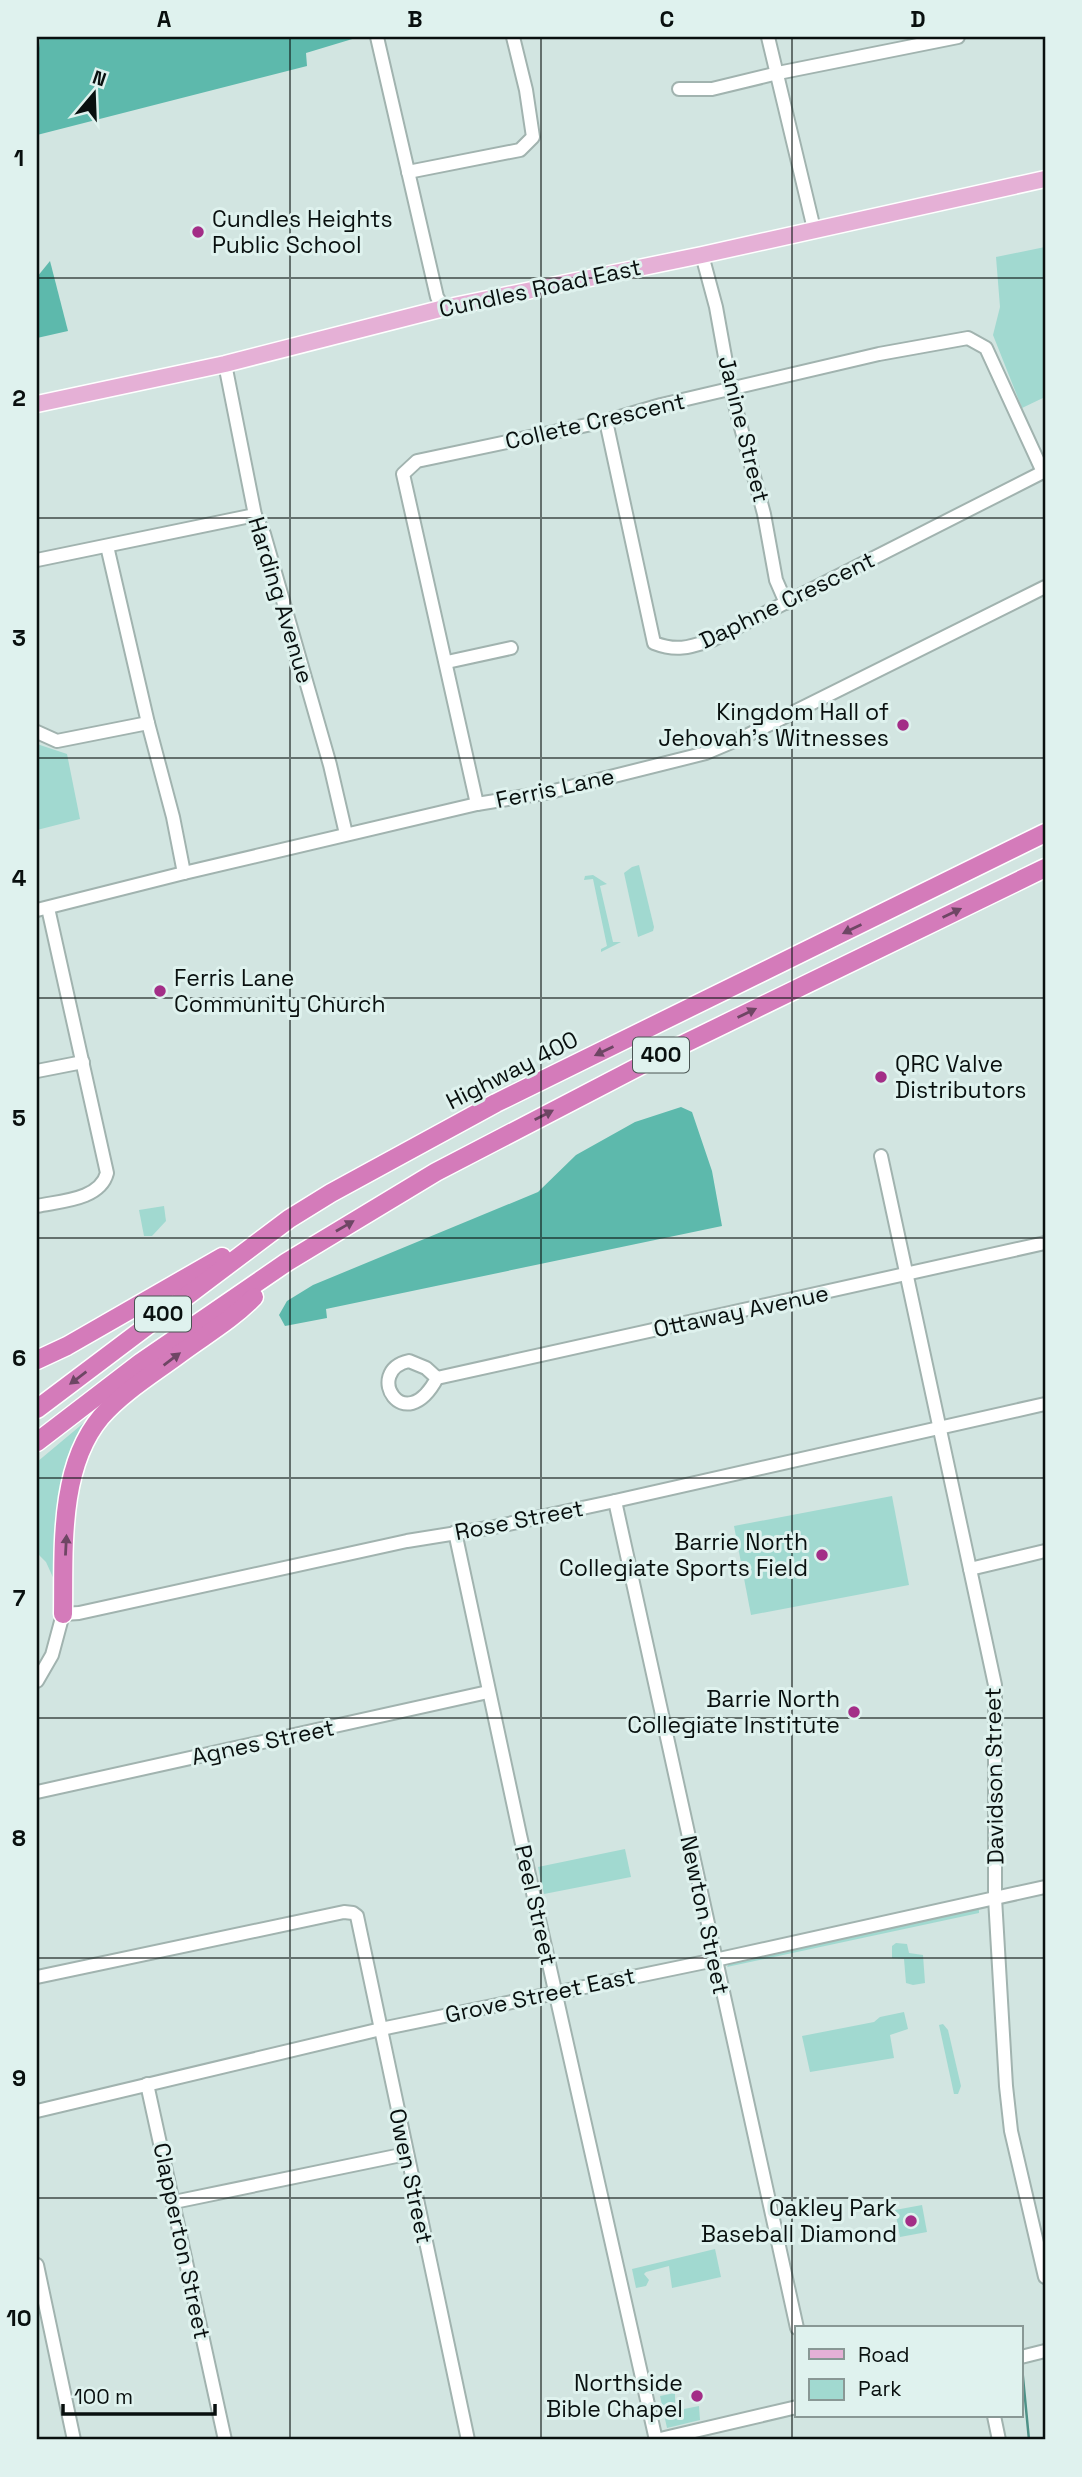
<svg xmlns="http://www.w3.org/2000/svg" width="1082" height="2477" font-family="'Space Grotesk',sans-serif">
<rect width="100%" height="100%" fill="#d2e5e1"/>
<g fill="#a1d9d0">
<path d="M1045,247V397L1022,408L993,335L1000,307L996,257Z"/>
<path d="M37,744L67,754L80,819L37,830Z"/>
<path d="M639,865L654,927L653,931L638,937L624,873L632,867Z"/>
<path d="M593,875L607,884L600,886L613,942H621L601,952V949L607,946L593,879L584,880L585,876Z"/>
<path d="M164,1206L166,1221L152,1236H144L139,1210Z"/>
<path d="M92,1416L56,1584L46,1562L37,1553V1462Z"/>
<path d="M892,1496L909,1585L751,1615L734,1526Z"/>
<path d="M625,1849L631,1877L544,1894L538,1867Z"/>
<path d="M979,1909V1913L727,1967L730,1962Z"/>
<path d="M896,1943L907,1944L909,1953L923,1955L925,1983L913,1985L906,1983L904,1959L892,1958V1946Z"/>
<path d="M904,2012L908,2029L890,2035L894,2058L810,2072L802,2036L874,2022L880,2017Z"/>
<path d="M943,2024L948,2030L961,2086L958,2094H954L939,2025Z"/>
<path d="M922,2205L927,2232L900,2237L895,2210Z"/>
<path d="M715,2249L721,2277L672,2288L669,2266L646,2272L644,2274L649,2280L646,2286L636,2288L632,2269Z"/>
<path d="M675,2393V2403L679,2410L699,2406L700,2420L667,2428L660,2396Z"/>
</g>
<g fill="#5db9ac">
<path d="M40,37H359L306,53L307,66L37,135V71Z"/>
<path d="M50,261L68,331L37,338V277Z"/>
<path d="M681,1107L692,1112L712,1171L722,1226L326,1309L327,1318L285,1326L279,1315L287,1301L313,1285L538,1192L576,1155L635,1122Z"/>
</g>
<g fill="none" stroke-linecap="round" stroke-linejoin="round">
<path stroke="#4e9187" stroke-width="2.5" d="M1022,2367L1029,2440"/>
<g stroke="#a1b3af" stroke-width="16">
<g id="minor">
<path d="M377,37L437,297L444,308"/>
<path d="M768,37L814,229"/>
<path d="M679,89H712L778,73L958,37"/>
<path d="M408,172L520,150L533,137L526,90L513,37"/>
<path d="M702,255L716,307L731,390L764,514L776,580L786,603"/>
<path d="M225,364L255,515L264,534L330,765L346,834"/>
<path d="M606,421L654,643C677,652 690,647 712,640L1045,471"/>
<path d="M107,546L148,723L173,817L184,873"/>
<path d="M37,560L255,515"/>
<path d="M447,662L511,648"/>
<path d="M37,732L57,741L148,723"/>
<path d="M477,804L403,474L417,461L606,421L661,405L879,354L968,338L986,348L1043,472"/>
<path d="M37,910L184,873L477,804L550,792L706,753L746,736L1045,587"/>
<path d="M37,1071L83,1062"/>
<path d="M881,1156L995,1685V1898L1006,2086L1011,2131L1045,2277"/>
<path d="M37,1206C60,1201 100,1200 107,1173L48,908"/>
<path d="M437,1378L426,1368L409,1361C363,1371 404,1440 437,1378L1045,1243"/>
<path d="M615,1501L797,2328"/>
<path d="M455,1532L520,1835L656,2440"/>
<path d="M970,1569L1045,1551"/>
<path d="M37,1681L52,1655L63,1614L79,1613L407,1541L494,1527L615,1501L1045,1404"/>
<path d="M37,1792L488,1692"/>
<path d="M37,1977L344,1912L353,1913L357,1916L468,2440"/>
<path d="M147,2084L225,2440"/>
<path d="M37,2111L381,2029L715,1960L1045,1887"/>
<path d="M174,2202L406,2154"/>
<path d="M37,2265L74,2440"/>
<path d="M1021,2357L1045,2351"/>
<path d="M994,2416L999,2440"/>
<path d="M656,2440L797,2407"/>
</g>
</g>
<g stroke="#fff" stroke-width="19">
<path id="major" d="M37,404L225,364L444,308L702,255L1045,179"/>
</g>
<g stroke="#fff" stroke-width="21">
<g id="highway">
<path d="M37,1360L67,1346L222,1257"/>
<path d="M37,1409L289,1219L331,1193L496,1103L1045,833"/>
<path d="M37,1442L140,1363L287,1262L436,1172L659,1056L1045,868"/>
<path d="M63,1614C64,1551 58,1468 101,1417C122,1393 151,1375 177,1356C202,1337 232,1320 254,1297"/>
</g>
</g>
<use href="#minor" stroke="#fff" stroke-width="12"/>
<use href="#major" stroke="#e5b0d6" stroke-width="16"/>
<use href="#highway" stroke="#d47bba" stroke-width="18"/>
</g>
<defs><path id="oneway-solid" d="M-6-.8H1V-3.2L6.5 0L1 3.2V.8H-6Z" transform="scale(1.75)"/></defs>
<g fill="#6e4664">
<use href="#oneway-solid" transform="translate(952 913) rotate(-26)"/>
<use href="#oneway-solid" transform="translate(852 929) rotate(154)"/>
<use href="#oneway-solid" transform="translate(747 1013) rotate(-26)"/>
<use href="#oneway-solid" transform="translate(604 1051) rotate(154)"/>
<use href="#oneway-solid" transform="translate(544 1115) rotate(-27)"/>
<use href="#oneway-solid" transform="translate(345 1226) rotate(-30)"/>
<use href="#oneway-solid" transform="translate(172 1359) rotate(-37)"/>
<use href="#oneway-solid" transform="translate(78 1378) rotate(143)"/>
<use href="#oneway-solid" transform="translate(66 1545) rotate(-87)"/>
</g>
<path fill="none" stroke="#09100f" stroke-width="2" stroke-opacity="0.55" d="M290,37V2440M541,37V2440M792,37V2440M37,278H1045M37,518H1045M37,758H1045M37,998H1045M37,1238H1045M37,1478H1045M37,1718H1045M37,1958H1045M37,2198H1045"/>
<g fill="#a32e87" stroke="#dff2ee" stroke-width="2.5">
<circle cx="198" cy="232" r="7"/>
<circle cx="903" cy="725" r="7"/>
<circle cx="160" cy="991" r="7"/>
<circle cx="881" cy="1077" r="7"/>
<circle cx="822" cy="1555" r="7"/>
<circle cx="854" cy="1712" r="7"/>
<circle cx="911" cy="2221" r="7"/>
<circle cx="697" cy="2396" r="7"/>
</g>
<g text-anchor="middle" stroke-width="6" stroke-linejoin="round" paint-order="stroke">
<g fill="#dff2ee" stroke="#495452" stroke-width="2">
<rect x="633" y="1037.5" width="56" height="35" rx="5"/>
<rect x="135" y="1296.5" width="56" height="35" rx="5"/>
</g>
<g font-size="21" font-weight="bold" fill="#09100f">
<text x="661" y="1062">400</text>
<text x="163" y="1321">400</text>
</g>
<g font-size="23" fill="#09100f" stroke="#dff2ee" text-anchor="end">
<text x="212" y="227" text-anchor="start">Cundles Heights<tspan x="212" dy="26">Public School</tspan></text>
<text x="889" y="720">Kingdom Hall of<tspan x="889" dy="26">Jehovah's Witnesses</tspan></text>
<text x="174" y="986" text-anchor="start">Ferris Lane<tspan x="174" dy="26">Community Church</tspan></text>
<text x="895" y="1072" text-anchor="start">QRC Valve<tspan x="895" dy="26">Distributors</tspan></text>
<text x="808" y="1550">Barrie North<tspan x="808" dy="26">Collegiate Sports Field</tspan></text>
<text x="840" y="1707">Barrie North<tspan x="840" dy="26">Collegiate Institute</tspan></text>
<text x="897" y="2216">Oakley Park<tspan x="897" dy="26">Baseball Diamond</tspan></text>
<text x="683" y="2391">Northside<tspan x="683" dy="26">Bible Chapel</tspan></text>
</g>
<g font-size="23" fill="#09100f" stroke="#dff2ee">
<text transform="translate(540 288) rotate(-12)" y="8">Cundles Road East</text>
<text transform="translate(595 421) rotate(-13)" y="8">Collete Crescent</text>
<text transform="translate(744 429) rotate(76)" y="8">Janine Street</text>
<text transform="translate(281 600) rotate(73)" y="8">Harding Avenue</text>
<text transform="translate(787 600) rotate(-26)" y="8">Daphne Crescent</text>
<text transform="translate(555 788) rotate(-12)" y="8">Ferris Lane</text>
<text transform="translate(512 1070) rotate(-27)" y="8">Highway 400</text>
<text transform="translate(741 1311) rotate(-12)" y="8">Ottaway Avenue</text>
<text transform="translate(519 1520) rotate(-11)" y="8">Rose Street</text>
<text transform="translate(263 1742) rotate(-12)" y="8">Agnes Street</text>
<text transform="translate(994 1776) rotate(-91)" y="8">Davidson Street</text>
<text transform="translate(536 1905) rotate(77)" y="8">Peel Street</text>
<text transform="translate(705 1915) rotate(78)" y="8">Newton Street</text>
<text transform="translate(540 1995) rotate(-12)" y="8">Grove Street East</text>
<text transform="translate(411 2176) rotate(78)" y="8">Owen Street</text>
<text transform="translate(182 2241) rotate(78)" y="8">Clapperton Street</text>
</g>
</g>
<rect width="1082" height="2477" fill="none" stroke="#dff2ee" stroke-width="77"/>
<rect x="795" y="2326" width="228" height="91" fill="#dff2ee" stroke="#899895" stroke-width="2"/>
<rect x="809" y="2349" width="35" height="10" fill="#e5b0d6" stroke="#899895" stroke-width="2"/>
<text x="858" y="2362" font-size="21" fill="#09100f">Road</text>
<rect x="809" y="2379" width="35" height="21" fill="#a1d9d0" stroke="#899895" stroke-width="2"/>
<text x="858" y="2396" font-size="21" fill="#09100f">Park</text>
<g transform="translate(94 94) rotate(19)" stroke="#dff2ee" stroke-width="5" paint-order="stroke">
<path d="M0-5L12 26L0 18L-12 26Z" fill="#09100f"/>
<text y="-10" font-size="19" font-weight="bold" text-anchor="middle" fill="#09100f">N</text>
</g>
<path d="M63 2404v10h152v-10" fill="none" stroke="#09100f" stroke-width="3.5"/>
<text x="74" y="2404" font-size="21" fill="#09100f" stroke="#dff2ee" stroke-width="5" paint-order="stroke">100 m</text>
<rect x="38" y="38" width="1006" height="2400" fill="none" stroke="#09100f" stroke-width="2.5"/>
<g font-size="23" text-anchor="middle" font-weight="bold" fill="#09100f">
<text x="164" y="27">A</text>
<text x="415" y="27">B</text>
<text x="667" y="27">C</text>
<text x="918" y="27">D</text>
<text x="19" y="166">1</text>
<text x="19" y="406">2</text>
<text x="19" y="646">3</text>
<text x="19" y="886">4</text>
<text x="19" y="1126">5</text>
<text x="19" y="1366">6</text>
<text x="19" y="1606">7</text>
<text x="19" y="1846">8</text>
<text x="19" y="2086">9</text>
<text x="19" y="2326">10</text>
</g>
</svg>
